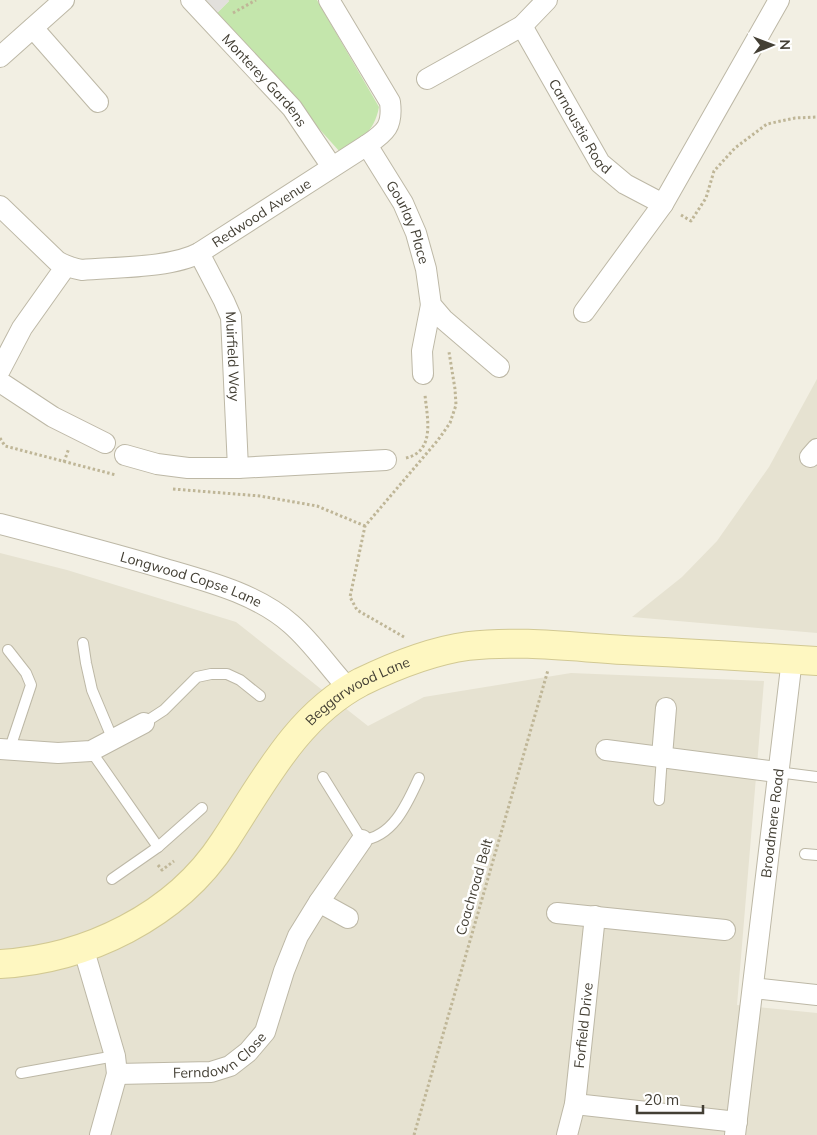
<svg xmlns="http://www.w3.org/2000/svg" width="817" height="1135" font-family="Mulish,sans-serif">
<rect width="100%" height="100%" fill="#f2efe3"/>
<g fill="#e6e2d1">
<path d="M817,379V633L632,617L682,577L717,541L769,467Z"/>
<path d="M0,553L67,570L236,622L368,726L424,697L571,673L764,681L737,1005L817,1013V1135H0Z"/>
</g>
<path fill="#c4e6ac" d="M228,0H317L379,107C374,133 361,138 340,152L216,14L229,1Z"/>
<path fill="#e2e0dc" d="M203,0H228L229,1L216,14Z"/>
<g fill="none" stroke-linecap="round" stroke-linejoin="round">
<g stroke="#bdb8a6" stroke-width="12">
<g id="lane">
<path d="M83,643L86,663L92,690L113,740"/>
<path d="M8,650L26,673L31,685L9,751"/>
<path d="M144,723L164,710L197,677L211,674H227L240,680L260,696"/>
<path d="M91,751L158,847"/>
<path d="M777,772L817,777"/>
<path d="M323,777L362,840C393,837 407,804 419,778"/>
<path d="M659,800L662,756"/>
<path d="M805,854L817,855"/>
<path d="M112,879L158,847L202,808"/>
<path d="M21,1073L115,1056"/>
</g>
</g>
<g stroke="#bdb8a6" stroke-width="22">
<g id="street">
<path id="s1" d="M191,0L292,108L332,167"/>
<path id="s2" d="M522,26L600,163L625,184L663,204"/>
<path d="M33,28L98,102"/>
<path d="M0,57L64,0"/>
<path d="M427,79L522,26L547,0"/>
<path id="s3" d="M367,145L403,203L416,233L426,269L431,305L443,319L499,367"/>
<path id="s4" d="M0,206L57,261C65,266 72,268 82,270C115,267 171,268 199,253L367,145C386,132 393,126 390,102L329,0"/>
<path id="s5" d="M199,253L224,301L231,317L238,468"/>
<path d="M584,312L663,204L779,0"/>
<path d="M0,370L22,328L66,266"/>
<path d="M423,374L422,351L431,305"/>
<path d="M0,382L53,417L105,443"/>
<path d="M125,455L157,464L188,468H238L386,460"/>
<path d="M810,457L817,449"/>
<path id="s6" d="M0,524C54,538 108,552 162,568C206,581 256,593 291,624C313,643 329,668 349,689"/>
<path d="M0,749L58,753L91,751L144,723"/>
<path d="M606,750L777,772"/>
<path d="M662,756L666,708"/>
<path d="M319,902L348,918"/>
<path d="M557,913L725,930"/>
<path d="M83,947L115,1056L117,1074L100,1135"/>
<path d="M753,988L817,995"/>
<path id="s7" d="M117,1074L211,1072L230,1066L248,1052L265,1032L284,971L298,936L319,902L362,840"/>
<path d="M575,1104L737,1122"/>
<path id="s8" d="M567,1135L575,1104L595,916"/>
<path id="s9" d="M735,1135L792,659"/>
</g>
</g>
<g stroke="#d2c993" stroke-width="30">
<g id="secondary">
<path id="s10" d="M0,964C87,959 176,916 224,842C263,783 296,716 361,682C394,666 431,651 468,646C520,640 572,647 624,650C688,653 753,657 817,661"/>
</g>
</g>
<g stroke="#bfb697" stroke-width="3" stroke-dasharray="2.5 2.5" stroke-linecap="butt">
<path d="M233,13L256,0"/>
<path d="M681,215L691,221L706,198L714,171L735,148L767,124L795,118L817,117"/>
<path d="M0,438L5,446L116,475"/>
<path d="M406,458C436,451 427,417 425,395"/>
<path d="M64,462L69,448"/>
<path d="M173,489L260,496L317,506L365,526"/>
<path d="M404,637L357,610L350,597L365,526L438,440L450,423L456,405L455,389L449,352"/>
<path d="M158,865L162,870L174,861"/>
<path d="M414,1135L548,670"/>
</g>
<use href="#lane" stroke="#fff" stroke-width="10"/>
<use href="#street" stroke="#fff" stroke-width="20"/>
<use href="#secondary" stroke="#fef7c1" stroke-width="28"/>
</g>
<g text-anchor="middle" stroke-width="5" stroke-linejoin="round" paint-order="stroke">
<g font-size="14" fill="#433f34" stroke="#fff">
<text dy="5" stroke="none"><textPath href="#s1" startOffset="109">Monterey Gardens</textPath></text>
<text dy="5" stroke="none"><textPath href="#s2" startOffset="116">Carnoustie Road</textPath></text>
<text dy="5" stroke="none"><textPath href="#s4" startOffset="299">Redwood Avenue</textPath></text>
<text dy="5" stroke="none"><textPath href="#s3" startOffset="88">Gourlay Place</textPath></text>
<text dy="5" stroke="none"><textPath href="#s5" startOffset="111">Muirfield Way</textPath></text>
<text dy="5" stroke="none"><textPath href="#s6" startOffset="199">Longwood Copse Lane</textPath></text>
<text dy="5" stroke="none"><textPath href="#s10" startOffset="470">Beggarwood Lane</textPath></text>
<text dy="5" stroke="none"><textPath href="#s9" startOffset="314">Broadmere Road</textPath></text>
<text transform="translate(474 887) rotate(-74)" y="5">Coachroad Belt</text>
<text dy="5" stroke="none"><textPath href="#s8" startOffset="111">Forfield Drive</textPath></text>
<text dy="5" stroke="none"><textPath href="#s7" startOffset="108">Ferndown Close</textPath></text>
</g>
</g>
<g transform="translate(772 45) rotate(89)" stroke="#ffffff" stroke-width="4" paint-order="stroke">
<path d="M0-4L9 19L0 12L-9 19Z" fill="#433f34"/>
<text y="-8" font-size="14" font-weight="bold" text-anchor="middle" fill="#433f34">N</text>
</g>
<path d="M637 1105v8h66v-8" fill="none" stroke="#433f34" stroke-width="2.5"/>
<text x="644" y="1105" font-size="15" fill="#433f34" stroke="#ffffff" stroke-width="4" paint-order="stroke">20 m</text>
</svg>
